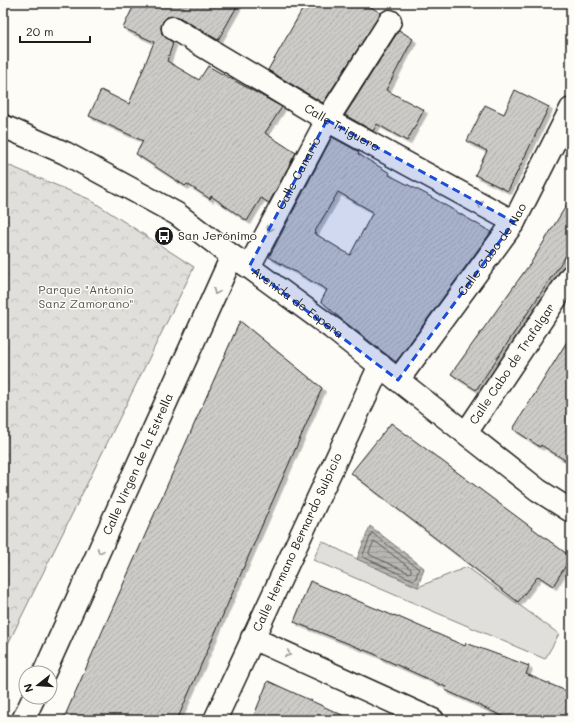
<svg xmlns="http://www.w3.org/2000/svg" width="574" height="723" font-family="Mali,sans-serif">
<defs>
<pattern id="park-crowns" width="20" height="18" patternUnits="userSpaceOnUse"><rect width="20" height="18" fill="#e0dfdb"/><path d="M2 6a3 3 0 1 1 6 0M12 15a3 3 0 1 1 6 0" fill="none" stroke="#c0bfbb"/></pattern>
<pattern id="water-rules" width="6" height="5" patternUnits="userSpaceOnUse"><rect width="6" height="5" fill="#b7b6b2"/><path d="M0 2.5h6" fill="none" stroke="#9d9c98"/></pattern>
<pattern id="building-hatch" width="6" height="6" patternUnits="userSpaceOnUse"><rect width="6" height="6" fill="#cccbc8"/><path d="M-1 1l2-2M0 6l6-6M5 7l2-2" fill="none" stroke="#afaeab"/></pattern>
<filter id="shadow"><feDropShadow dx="3.5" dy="3.5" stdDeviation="0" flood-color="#0004"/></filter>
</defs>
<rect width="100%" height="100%" fill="#fdfcf7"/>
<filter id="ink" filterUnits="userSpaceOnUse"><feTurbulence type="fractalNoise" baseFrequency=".025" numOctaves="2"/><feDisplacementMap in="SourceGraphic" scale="8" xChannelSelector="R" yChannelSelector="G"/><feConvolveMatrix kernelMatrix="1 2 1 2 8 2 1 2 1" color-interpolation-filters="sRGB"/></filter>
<g filter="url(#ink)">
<path fill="url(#park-crowns)" stroke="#7e7e7c" d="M3,163L89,199L194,267L3,654Z"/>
<path fill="#e0dfdb" stroke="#7e7e7c" d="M322,541L357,559L418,587L467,567L559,634L545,659L313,560Z"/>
<path fill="url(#water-rules)" stroke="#797876" d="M370,526L424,568L418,587L357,559Z"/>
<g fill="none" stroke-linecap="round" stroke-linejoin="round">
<g stroke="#5a5a58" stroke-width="1">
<path d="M372,533L419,569L415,580H413L363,557V555Z"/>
<path d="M374,542H376L411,569V572L409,573L370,555L369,553Z"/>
</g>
</g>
<g fill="url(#building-hatch)" stroke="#1c1c1c" fill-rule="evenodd" filter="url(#shadow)">
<path d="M135,3H239L218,40L179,17L174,16L167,17L163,21L161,28L162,34L173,43L167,61L199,80L208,66L282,107L265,133L296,153L269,203L261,198L247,221L211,196L210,199L187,184L185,186L136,154L143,141L89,116L101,90L129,104L154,42L123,28Z"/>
<path d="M306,3H364L381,13L323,103L268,70Z"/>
<path d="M399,30L413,39L386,90L424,110L407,141L377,124L373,131L345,115Z"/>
<path d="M515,90L549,107L508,191L475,175L487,151L467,141L485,105L504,114Z"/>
<path d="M332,137L359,152L358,154L390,173L389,175L426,194L491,232L396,362L341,319L321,301L327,290L269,257ZM338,192L373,212L350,255L314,233Z"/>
<path d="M571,198V248L476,390L451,374L532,261Z"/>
<path d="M240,321L322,388L177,720H63Z"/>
<path d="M571,335V464L541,445L540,447L513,429Z"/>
<path d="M391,423L571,557L553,586L538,576L518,602L351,473Z"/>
<path d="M310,581L394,616V615L465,646L466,643L529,666L526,674L571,693V720H511L445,690L446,687L377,656V655L294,622Z"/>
<path d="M268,681L353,720H252Z"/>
</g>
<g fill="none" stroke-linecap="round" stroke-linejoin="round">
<g stroke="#1c1c1c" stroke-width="25">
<g id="minor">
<path id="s1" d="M173,28L327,120L514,222"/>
<path id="s2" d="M3,126L65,153L177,214L232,256L249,267L332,328L398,380L538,490L571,511"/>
<path id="s3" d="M249,267L327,120L390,21"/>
<path id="s4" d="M398,380L514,222L571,109"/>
<path id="s5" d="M466,433L571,276"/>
<path d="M252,638L433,720"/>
<path id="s6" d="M44,673L232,256"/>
<path d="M23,720L34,697"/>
<path id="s7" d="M215,720L380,365"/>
</g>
</g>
<use href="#minor" stroke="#fdfcf7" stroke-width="22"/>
</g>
<defs><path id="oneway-chevron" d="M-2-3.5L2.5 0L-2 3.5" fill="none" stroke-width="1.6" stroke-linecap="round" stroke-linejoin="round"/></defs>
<g stroke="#989794">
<use href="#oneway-chevron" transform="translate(480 204) rotate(-151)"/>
<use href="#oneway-chevron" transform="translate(269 229) rotate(118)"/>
<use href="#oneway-chevron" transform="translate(216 292) rotate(114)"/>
<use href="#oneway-chevron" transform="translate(100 551) rotate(114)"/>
<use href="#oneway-chevron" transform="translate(288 654) rotate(24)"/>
</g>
</g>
<path fill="#1d4ed8" fill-opacity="0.2" stroke="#1d4ed8" stroke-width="3" stroke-dasharray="8 5" stroke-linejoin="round" d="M327,120L514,222L398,380L249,267Z"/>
<defs>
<g id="bus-disc" transform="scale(1)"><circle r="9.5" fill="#1c1c1c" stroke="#fdfcf7"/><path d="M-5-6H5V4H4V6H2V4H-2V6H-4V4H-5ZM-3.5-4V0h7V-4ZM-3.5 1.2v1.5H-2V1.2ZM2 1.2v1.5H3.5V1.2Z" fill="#fff"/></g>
</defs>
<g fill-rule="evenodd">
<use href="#bus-disc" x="164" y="236"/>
</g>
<g text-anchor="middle" stroke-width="3" stroke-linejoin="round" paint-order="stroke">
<g font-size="12" fill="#1c1c1c" stroke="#fdfcf7">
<text dy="4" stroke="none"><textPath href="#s1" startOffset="196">Calle Triguero</textPath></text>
<text dy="4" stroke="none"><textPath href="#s3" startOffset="106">Calle Canario</textPath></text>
<text dy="4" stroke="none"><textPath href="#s4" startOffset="161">Calle Cabo de Nao</textPath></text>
<text dy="4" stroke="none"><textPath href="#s2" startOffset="345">Avenida de Espera</textPath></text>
<text dy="4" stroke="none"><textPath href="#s5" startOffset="83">Calle Cabo de Trafalgar</textPath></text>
<text dy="4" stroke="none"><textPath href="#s6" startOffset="229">Calle Virgen de la Estrella</textPath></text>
<text dy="4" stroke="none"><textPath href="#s7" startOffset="196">Calle Hermano Bernardo Sulpicio</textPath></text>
</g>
<g font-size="12" fill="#1c1c1c" stroke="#fdfcf7" text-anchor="start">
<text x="178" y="240">San Jerónimo</text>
</g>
<g font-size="12" fill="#575655" stroke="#fdfcf7">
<text x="86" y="294">Parque "Antonio<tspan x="86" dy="14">Sanz Zamorano"</tspan></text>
</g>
</g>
<rect width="574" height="723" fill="none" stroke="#fdfcf7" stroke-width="16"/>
<rect x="8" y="8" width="558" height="707" fill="none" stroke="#1c1c1c" stroke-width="1.5" filter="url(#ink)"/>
<g transform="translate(38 685) rotate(253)"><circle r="19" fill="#fdfcf7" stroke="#a3a29f"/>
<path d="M0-3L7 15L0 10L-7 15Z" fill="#1c1c1c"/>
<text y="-6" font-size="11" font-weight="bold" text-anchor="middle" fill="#1c1c1c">N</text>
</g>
<path d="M20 36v6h70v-6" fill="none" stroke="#1c1c1c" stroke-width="2"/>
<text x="26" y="36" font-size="12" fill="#1c1c1c" stroke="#fdfcf7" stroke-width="3" paint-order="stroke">20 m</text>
</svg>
